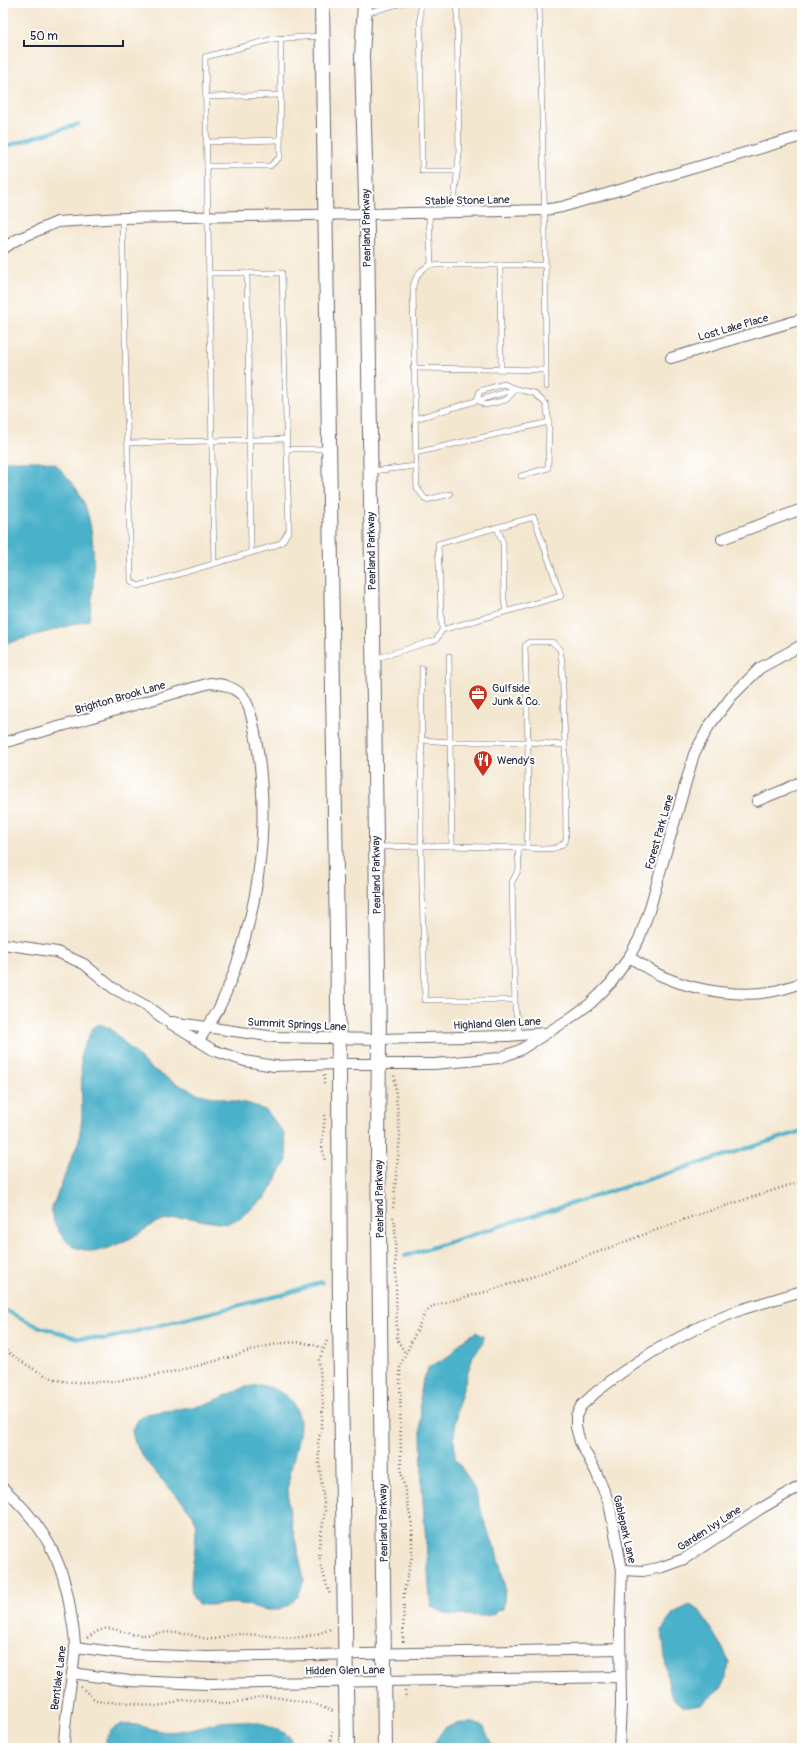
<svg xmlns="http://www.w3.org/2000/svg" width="805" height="1751" font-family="Pangolin,sans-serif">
<rect width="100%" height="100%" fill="#fff"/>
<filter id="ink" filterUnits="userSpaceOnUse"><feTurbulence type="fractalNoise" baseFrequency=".025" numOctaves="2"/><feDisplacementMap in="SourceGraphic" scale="8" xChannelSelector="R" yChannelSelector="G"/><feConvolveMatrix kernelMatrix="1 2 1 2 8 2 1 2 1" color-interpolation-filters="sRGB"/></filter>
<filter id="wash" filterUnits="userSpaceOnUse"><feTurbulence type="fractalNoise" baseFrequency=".012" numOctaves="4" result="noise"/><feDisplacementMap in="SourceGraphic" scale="16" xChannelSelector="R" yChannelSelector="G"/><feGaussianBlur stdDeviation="0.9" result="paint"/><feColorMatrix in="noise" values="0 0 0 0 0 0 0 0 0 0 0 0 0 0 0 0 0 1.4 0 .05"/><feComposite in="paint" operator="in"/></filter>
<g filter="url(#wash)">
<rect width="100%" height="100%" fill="#f4e7d0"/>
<g fill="#4ab1c9" stroke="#366a82">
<path d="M3,461H39L56,464C63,473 73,482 79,493C98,523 95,586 89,620L8,643L3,637Z"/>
<path d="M99,1024L110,1028L148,1066L173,1082L199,1094L250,1104L267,1111L283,1132L286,1145L287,1160L266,1197L241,1217L226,1224L205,1221L186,1217L157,1222L131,1238L109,1248L93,1252L73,1247L61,1235L53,1220L51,1210L79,1140L82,1118L81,1053L92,1029Z"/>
<path d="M476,1332L483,1336V1343L473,1356L457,1409L454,1436L455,1458L469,1479L476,1493L484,1521L498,1555L505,1588L503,1609L488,1616L449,1615L432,1607L430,1600L422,1487L421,1431L420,1390L428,1368L449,1356L462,1341Z"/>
<path d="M261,1385C279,1389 293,1397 299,1416C304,1433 288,1470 288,1490C288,1521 299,1550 304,1580C300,1597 290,1610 271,1610C261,1610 251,1605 241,1604C228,1602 209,1607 198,1604C180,1590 204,1539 193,1515C190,1511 186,1507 183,1503C166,1482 136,1458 132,1431L138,1420L146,1414L204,1405L246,1387Z"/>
<path d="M690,1605L700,1611L723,1649L729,1662L727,1677L719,1690L701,1705L688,1707L680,1705L671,1696L667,1676L662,1630L673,1613Z"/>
<path d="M246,1721C263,1723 276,1726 290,1737L292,1748H104C105,1739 109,1729 118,1726C132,1721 147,1728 160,1731C181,1734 201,1725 221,1722C229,1721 238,1721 246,1721Z"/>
<path d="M461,1723H474L484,1727L493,1748H431L445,1727Z"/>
</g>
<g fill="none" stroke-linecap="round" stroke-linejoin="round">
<g stroke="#4ab1c9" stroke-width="4">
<path d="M3,147L79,124"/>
<path d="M405,1256L802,1131"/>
<path d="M3,1309L37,1326L77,1338L105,1339L285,1294L322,1282"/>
</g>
</g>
</g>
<g filter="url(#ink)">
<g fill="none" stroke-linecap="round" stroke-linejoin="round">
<g stroke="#6c676f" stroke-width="6">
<g id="lane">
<path d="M420,3L422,171H457"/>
<path d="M539,3L545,228L546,387"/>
<path d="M366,13L402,3"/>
<path d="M206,97L280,95"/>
<path d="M207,142L280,140"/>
<path d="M207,166H270L280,157L281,38"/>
<path d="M453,212L459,155L457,3"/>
<path d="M429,213L431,265"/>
<path d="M122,218L131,581L138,586L274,546L282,542L289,530L282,273H209"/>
<path d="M500,265L501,369"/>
<path d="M247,273L251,553"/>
<path d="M413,368L546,370"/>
<path d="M504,384L516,389L506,400L485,405L477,400L480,391Z"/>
<path d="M415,419L516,389L534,393L546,404L549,422L548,468L521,476"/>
<path d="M128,443L286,439"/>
<path d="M287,449H328"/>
<path d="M415,453L549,422"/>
<path d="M416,466L417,488L426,500L450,494"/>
<path d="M373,471L416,466L413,286C417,275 420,269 431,265H545"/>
<path d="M497,527L503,543L504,600L506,612"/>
<path d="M214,563L205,57L273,39L321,36"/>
<path d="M374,659L436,640L442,630L438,544L534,517L561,596L442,630"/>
<path d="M422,740L450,742L449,656"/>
<path d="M452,846L527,848"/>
<path d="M377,847L421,846L422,668"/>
<path d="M518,848L519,869L512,882L515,1008L520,1035"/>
<path d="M515,1000H425L421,846H452L450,742H528L525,646L529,642H552L560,649L562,662L565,745L528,742L527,848C541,848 558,853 566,840L565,745"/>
</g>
</g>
<g stroke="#6c676f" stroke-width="12">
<g id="street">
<path d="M3,249L16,240L57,222L122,218L366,214L544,210L562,207L802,136"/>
<path d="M671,358L802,319"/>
<path d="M722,539L802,509"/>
<path d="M3,743L210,683C222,684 231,686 241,694C249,701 253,722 255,733C269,807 263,882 240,954C234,973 227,992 218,1010C212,1021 205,1030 199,1041"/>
<path d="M757,801L786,789L802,781"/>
<path d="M3,944L57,952L84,964L113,988L148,1007L168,1022L213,1050L245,1061L274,1066L339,1064H434L499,1058L520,1050L566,1021L591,1003L611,983L629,957L639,939L649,911L694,754L709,726L732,696L760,668L802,645"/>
<path d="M629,957C641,964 652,972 664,977C696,991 745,999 779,990C787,988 794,985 802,983"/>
<path d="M172,1022L275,1037L379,1039L507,1036L545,1033"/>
<path d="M3,1488C43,1524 64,1561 71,1614C73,1625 75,1637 75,1648C73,1682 64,1713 64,1748"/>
<path d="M622,1570L643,1571L662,1567L684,1559L760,1509L802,1485"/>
<path d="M75,1647L129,1654L207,1657L620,1649"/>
<path d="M72,1673L129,1681L207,1684L620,1677"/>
<path d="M619,1748L621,1705L620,1622L622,1570L609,1503L596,1472L580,1442L576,1427V1416L581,1406L595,1393L621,1373L654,1351L703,1325L743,1309L802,1291"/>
</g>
</g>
<g stroke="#6c676f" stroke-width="16">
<g id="secondary">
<path d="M322,3L339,1064L340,1321L347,1748"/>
<path d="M365,3L362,56L367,233L379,1039L378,1148L385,1748"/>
</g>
</g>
<g stroke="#6c676f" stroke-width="2.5" stroke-dasharray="1 3" stroke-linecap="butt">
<path d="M324,1075V1086"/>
<path d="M325,1115L322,1146L325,1162"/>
<path d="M393,1208L400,1136L394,1074"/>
<path d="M393,1217L395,1223L397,1339L405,1353"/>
<path d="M327,1341L319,1360L323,1401L322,1423L318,1444L319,1463L325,1511L319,1546L320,1564L330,1595"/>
<path d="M3,1349C20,1360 38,1374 58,1380C70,1383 82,1382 95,1382C143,1381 191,1368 237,1355C265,1346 295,1336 322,1348"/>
<path d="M87,1638C113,1619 115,1634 141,1635C152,1635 163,1632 174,1632C186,1632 198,1638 210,1639C219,1640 228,1634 237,1634C276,1634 294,1645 333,1628"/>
<path d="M403,1642L404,1592L412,1556V1525L401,1471L400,1366L425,1313L435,1305L489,1291L534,1276L691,1217L802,1181"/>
<path d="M81,1687L93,1698L101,1702H121L156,1706L170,1704L182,1699L220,1703H233L259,1697H273L312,1703L333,1711"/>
<path d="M405,1691L406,1699"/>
<path d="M328,1748L333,1731"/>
</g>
<use href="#lane" stroke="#fff" stroke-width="5"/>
<use href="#street" stroke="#fff" stroke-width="10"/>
<use href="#secondary" stroke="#fff" stroke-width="14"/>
</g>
</g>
<defs>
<g id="office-pin" transform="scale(1)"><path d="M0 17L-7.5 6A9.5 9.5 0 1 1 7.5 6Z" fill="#c8321e" stroke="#fff"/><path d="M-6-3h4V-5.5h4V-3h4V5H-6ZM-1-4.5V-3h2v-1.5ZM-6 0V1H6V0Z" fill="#fff"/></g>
<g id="restaurant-pin" transform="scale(1)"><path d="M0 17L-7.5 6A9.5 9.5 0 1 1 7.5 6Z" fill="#c8321e" stroke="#fff"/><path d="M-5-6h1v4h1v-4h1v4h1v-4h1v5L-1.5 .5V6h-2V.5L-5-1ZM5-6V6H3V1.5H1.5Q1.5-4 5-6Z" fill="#fff"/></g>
</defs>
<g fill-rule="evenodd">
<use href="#office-pin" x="478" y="694"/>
<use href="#restaurant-pin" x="483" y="760"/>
</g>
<g text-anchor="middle" stroke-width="4" stroke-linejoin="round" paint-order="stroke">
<g font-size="11" fill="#22223b" stroke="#fff">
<text transform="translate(467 200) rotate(-1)" y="4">Stable Stone Lane</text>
<text transform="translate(366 228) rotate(-91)" y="4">Pearland Parkway</text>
<text transform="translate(733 327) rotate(-16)" y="4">Lost Lake Place</text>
<text transform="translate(371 551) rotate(-91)" y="4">Pearland Parkway</text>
<text transform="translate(120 697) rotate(-16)" y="4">Brighton Brook Lane</text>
<text transform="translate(659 832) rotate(-74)" y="4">Forest Park Lane</text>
<text transform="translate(376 875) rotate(-91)" y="4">Pearland Parkway</text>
<text transform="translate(497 1023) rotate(-3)" y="4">Highland Glen Lane</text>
<text transform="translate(297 1024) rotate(3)" y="4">Summit Springs Lane</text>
<text transform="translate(379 1199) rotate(-91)" y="4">Pearland Parkway</text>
<text transform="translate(383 1523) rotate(-91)" y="4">Pearland Parkway</text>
<text transform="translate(709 1528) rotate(-33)" y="4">Garden Ivy Lane</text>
<text transform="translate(625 1529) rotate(77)" y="4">Gablepark Lane</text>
<text transform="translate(345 1670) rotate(-1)" y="4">Hidden Glen Lane</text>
<text transform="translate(58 1678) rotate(-83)" y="4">Bentlake Lane</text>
</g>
<g font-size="11" fill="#22223b" stroke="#fff" text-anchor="start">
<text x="492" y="692">Gulfside<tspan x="492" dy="13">Junk &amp; Co.</tspan></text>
<text x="497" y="764">Wendy's</text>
</g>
</g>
<rect width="805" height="1751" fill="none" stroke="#fff" stroke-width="16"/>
<path d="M24 40v6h99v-6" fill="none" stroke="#22223b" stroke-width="2"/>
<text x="30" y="40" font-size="12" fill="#22223b" stroke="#ffffff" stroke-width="3" paint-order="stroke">50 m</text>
</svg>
